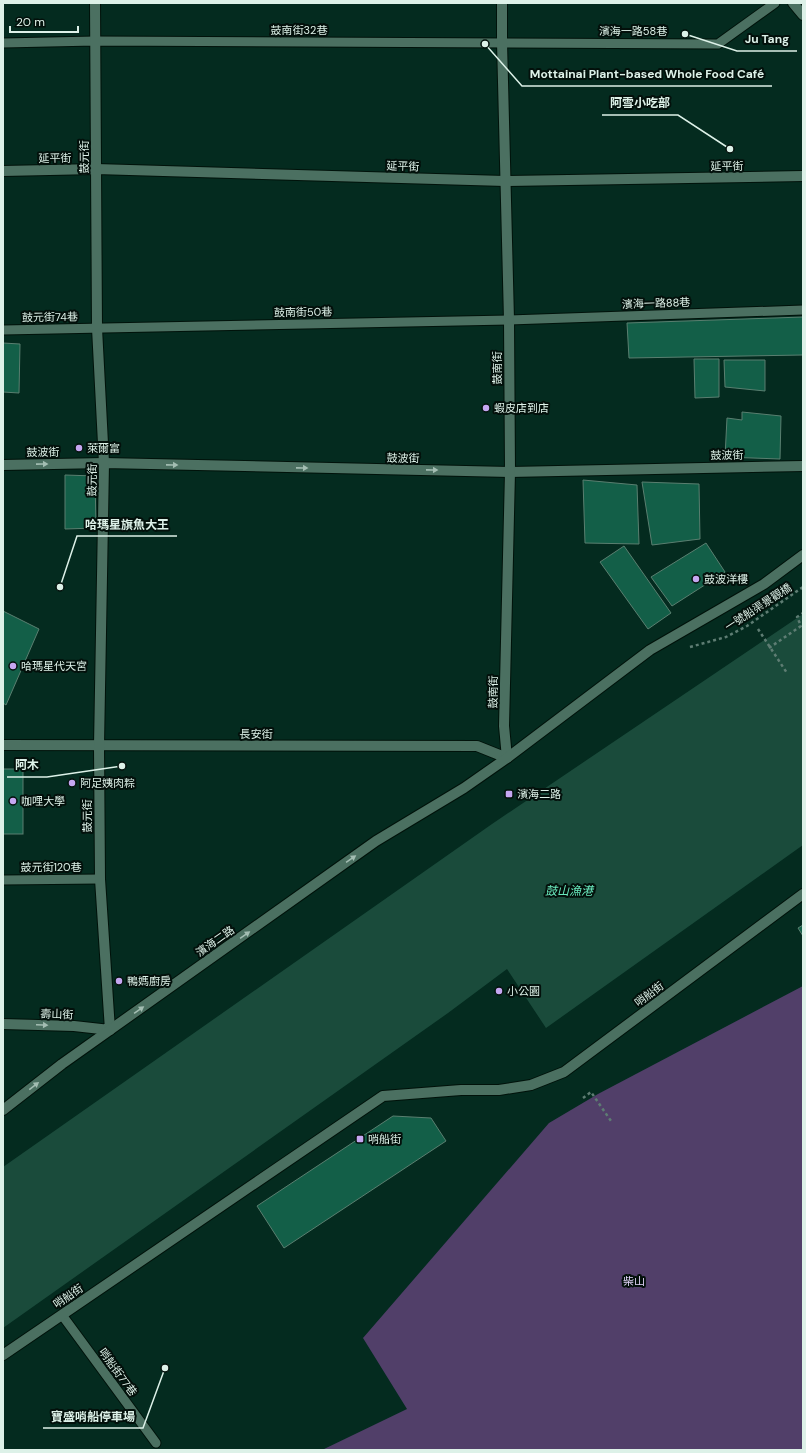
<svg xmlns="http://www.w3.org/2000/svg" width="806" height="1453" font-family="'DM Sans','Noto Sans TC',sans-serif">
<rect width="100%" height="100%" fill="#042b1f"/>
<path fill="#513f69" d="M803,986V1450H322L407,1409L363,1338L549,1123L598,1094Z"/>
<path fill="#1a4b3b" d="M803,614V845L546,1028L507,969L448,1013L3,1328V1167L492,824Z"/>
<g fill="#135f48" stroke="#5a7f70">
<path d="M803,317V355L629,358L627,323Z"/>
<path d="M3,343L20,344L19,393L3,392Z"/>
<path d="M694,359H719V397L695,398Z"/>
<path d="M724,360H765V391L725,387Z"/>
<path d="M742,412L781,416L780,459L725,457L727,418L742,420Z"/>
<path d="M65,475L95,476L96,528L65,529Z"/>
<path d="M583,480L637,485L639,544L585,543Z"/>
<path d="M642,482L699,484L700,539L652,545Z"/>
<path d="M706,543L725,572L672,606L651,577Z"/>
<path d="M624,546L671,613L648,629L600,562Z"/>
<path d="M3,611L39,629L6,705L3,703Z"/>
<rect x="3" y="769" width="20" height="65"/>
<path d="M803,925V936L798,928Z"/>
<path d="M393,1116L431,1118L446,1141L284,1248L257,1206Z"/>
</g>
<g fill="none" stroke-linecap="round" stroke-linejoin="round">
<g stroke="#00120a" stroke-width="11">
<g id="service">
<path d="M3,43L95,41L718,44L775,3"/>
<path d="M3,330L509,320L803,310"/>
<path d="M3,880L100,879"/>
<path d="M62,1315L156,1443"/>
</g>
</g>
<g stroke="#00120a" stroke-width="12">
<g id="minor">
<path d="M793,3L803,15"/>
<path d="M3,171L96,169L505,181L803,176"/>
<path d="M3,465L104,463L510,472L803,466"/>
<path d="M3,745L477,746L507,758L504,726L510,472L509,320L502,42V3"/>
<path d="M3,1024L74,1026L110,1030L100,879L99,746L104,463L97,328L95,3"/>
<path d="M3,1110L62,1064L376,841L464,788L507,758L650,650L764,584L803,555"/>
<path d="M3,1355L383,1096L461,1090H499L531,1085L564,1072L803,894"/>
</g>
</g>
<g stroke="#5e7d73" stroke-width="2.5" stroke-dasharray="3 3" stroke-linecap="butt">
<path d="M758,629L787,673"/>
<path d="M690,647L726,637L747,626L803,587"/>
<path d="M769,648L801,626L797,617L803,613"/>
<path d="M583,1098L591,1092L611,1121"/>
</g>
<use href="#service" stroke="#4b7061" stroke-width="9"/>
<use href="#minor" stroke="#4b7061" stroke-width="10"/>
</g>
<defs><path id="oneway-solid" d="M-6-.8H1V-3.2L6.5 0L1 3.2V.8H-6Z"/></defs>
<g fill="#a3bdb2">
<use href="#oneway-solid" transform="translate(42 464) rotate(-1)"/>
<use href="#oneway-solid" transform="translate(172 465) rotate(1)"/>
<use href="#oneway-solid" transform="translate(302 468) rotate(1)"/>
<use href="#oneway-solid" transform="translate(432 470) rotate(1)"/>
<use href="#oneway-solid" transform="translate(351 859) rotate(-35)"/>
<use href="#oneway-solid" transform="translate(245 935) rotate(-35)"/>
<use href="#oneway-solid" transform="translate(139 1010) rotate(-35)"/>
<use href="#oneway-solid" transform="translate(42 1025) rotate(2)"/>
<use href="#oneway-solid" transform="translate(34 1086) rotate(-38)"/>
</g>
<g fill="#c5a7f1" stroke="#03100b" stroke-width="1.5">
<circle cx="486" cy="408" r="4"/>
<circle cx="79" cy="448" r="4"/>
<circle cx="696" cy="579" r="4"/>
<circle cx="13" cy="666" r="4"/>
<circle cx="72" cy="783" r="4"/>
<rect x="505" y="790" width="8" height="8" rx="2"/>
<circle cx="13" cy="801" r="4"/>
<circle cx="119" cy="981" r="4"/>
<circle cx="499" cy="991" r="4"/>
<rect x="356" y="1135" width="8" height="8" rx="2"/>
</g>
<g text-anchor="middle" stroke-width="4" stroke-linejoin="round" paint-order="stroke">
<g font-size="11" fill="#ddf1e8" stroke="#03100b">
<text x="299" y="34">鼓南街32巷</text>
<text x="633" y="35">濱海一路58巷</text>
<text transform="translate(84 157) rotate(-90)" y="4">鼓元街</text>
<text transform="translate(55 158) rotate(-1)" y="4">延平街</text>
<text transform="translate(403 166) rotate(2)" y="4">延平街</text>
<text transform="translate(727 166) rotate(-1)" y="4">延平街</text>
<text transform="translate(656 303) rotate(-2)" y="4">濱海一路88巷</text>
<text transform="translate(303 312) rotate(-1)" y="4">鼓南街50巷</text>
<text transform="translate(50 317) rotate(-1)" y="4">鼓元街74巷</text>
<text transform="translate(497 368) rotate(-90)" y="4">鼓南街</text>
<text transform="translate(43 452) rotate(-1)" y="4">鼓波街</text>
<text transform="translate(727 455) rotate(-1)" y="4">鼓波街</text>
<text transform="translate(403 458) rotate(1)" y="4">鼓波街</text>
<text transform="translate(92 480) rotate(-89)" y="4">鼓元街</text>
<text transform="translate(758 607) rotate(-33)" y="4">一號船渠景觀橋</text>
<text transform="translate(493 692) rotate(-89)" y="4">鼓南街</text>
<text x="256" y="738">長安街</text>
<text transform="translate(87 816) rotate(-90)" y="4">鼓元街</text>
<text x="51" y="871">鼓元街120巷</text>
<text transform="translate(215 941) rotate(-35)" y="4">濱海二路</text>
<text transform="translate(649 994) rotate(-37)" y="4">哨船街</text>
<text transform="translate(57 1014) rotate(2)" y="4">壽山街</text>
<text transform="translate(68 1296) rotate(-34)" y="4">哨船街</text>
<text transform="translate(118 1372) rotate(54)" y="4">哨船街77巷</text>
</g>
<g font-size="11" fill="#ddf1e8" stroke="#03100b" text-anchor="start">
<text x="494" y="412">蝦皮店到店</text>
<text x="87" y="452">萊爾富</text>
<text x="704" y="583">鼓波洋樓</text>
<text x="21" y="670">哈瑪星代天宮</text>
<text x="80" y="787">阿足姨肉粽</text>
<text x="517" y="798">濱海二路</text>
<text x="21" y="805">咖哩大學</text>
<text x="127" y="985">鴨媽廚房</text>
<text x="507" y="995">小公園</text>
<text x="368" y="1143">哨船街</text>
</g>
<g font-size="11" fill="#e2d4f9" stroke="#03100b">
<text x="634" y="1285">柴山</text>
</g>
<g font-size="12" font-style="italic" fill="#69e9bd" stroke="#03100b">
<text x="569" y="895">鼓山漁港</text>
</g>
</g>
<path fill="none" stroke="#ddf1e8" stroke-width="1.5" d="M685 34L737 51H797M485 44L522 86H772M730 149L678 115H602M60 587L77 536H177M122 766L47 777H7M165 1368L143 1428H43"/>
<g fill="#ddf1e8" stroke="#03100b" stroke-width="1.5">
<circle cx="685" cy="34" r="4"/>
<circle cx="485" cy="44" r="4"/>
<circle cx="730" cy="149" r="4"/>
<circle cx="60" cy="587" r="4"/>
<circle cx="122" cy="766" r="4"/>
<circle cx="165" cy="1368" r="4"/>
</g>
<g font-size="12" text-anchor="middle" font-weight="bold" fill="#ddf1e8" stroke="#03100b" stroke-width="4" stroke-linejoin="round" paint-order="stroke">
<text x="767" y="43">Ju Tang</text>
<text x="647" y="78">Mottainai Plant-based Whole Food Café</text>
<text x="640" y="107">阿雪小吃部</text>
<text x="127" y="529">哈瑪星旗魚大王</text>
<text x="27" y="769">阿木</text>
<text x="93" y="1421">寶盛哨船停車場</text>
</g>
<rect width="806" height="1453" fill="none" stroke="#ddf1e8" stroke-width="8"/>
<path d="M10 26v6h68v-6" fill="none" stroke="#ddf1e8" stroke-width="2"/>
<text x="16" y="26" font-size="12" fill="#ddf1e8" stroke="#03100b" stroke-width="3" paint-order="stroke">20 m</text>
</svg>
